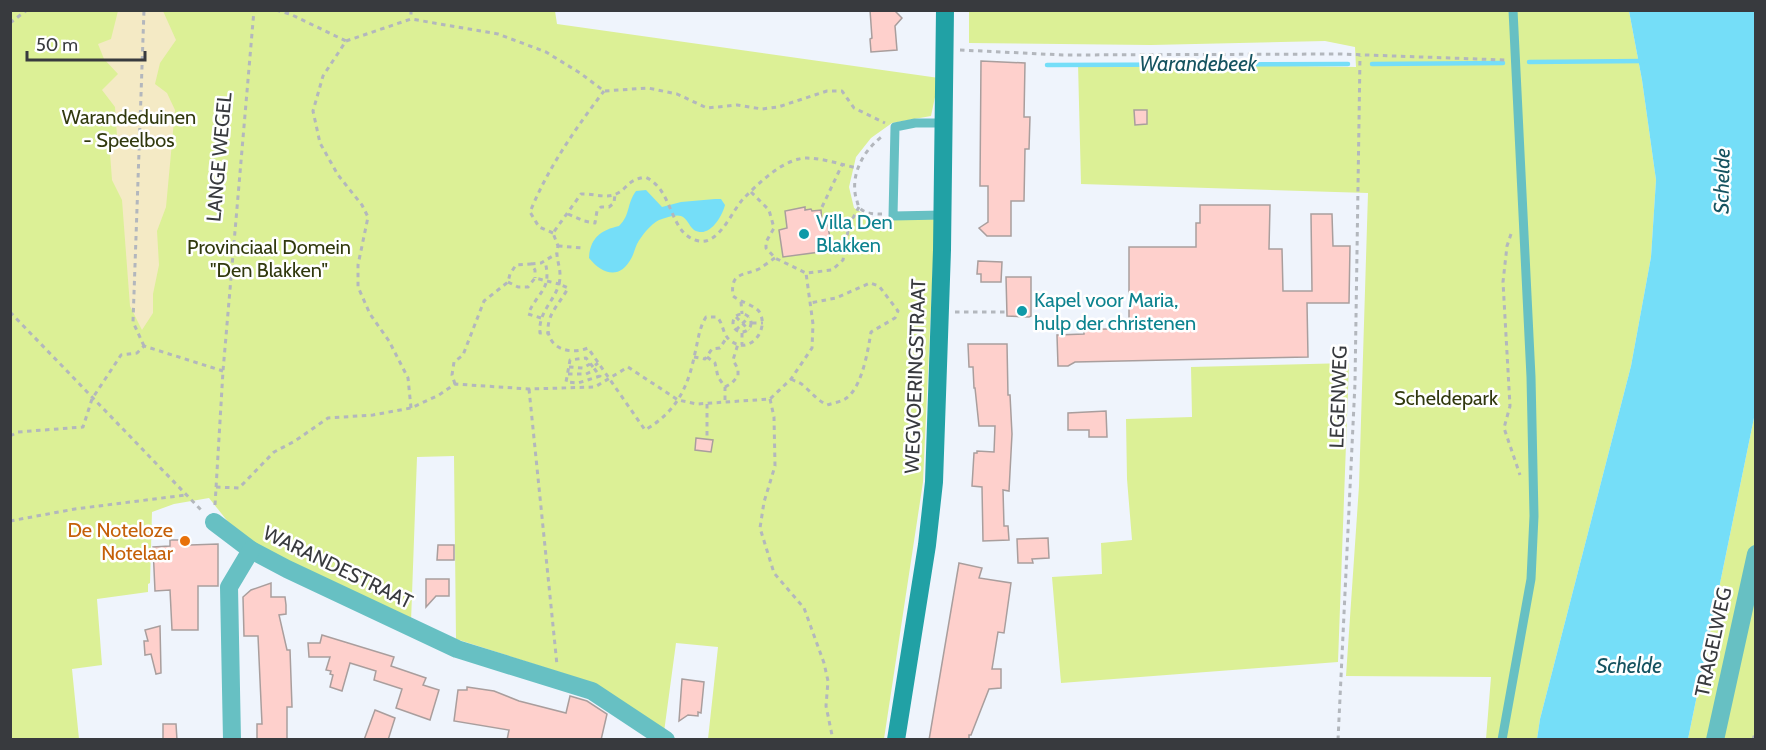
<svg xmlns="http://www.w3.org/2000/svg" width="1766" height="750" font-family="Cabin,sans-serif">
<rect width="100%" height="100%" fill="#eff4fc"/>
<g fill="#dcf096">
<path d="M10,11H555L557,24L939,78L931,116L892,123L871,138L856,157L849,187L854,208L871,218L935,219L923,482L884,739H708L718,647L676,643L664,732L590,682L456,639L454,456L417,457L411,622L245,543L209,498L174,504L152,512L150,583L148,584V592L97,599L102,665L72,669L79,739H11Z"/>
<path d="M969,11H1629L1642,80L1656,180L1651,257L1631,366L1540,719L1537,739H1486L1491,677L1346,676L1359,486L1368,193L1081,184L1078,63L1356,67L1355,47L1325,41L1151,45L969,43Z"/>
<path d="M1349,363L1338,662L1061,683L1052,577L1102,574L1101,543L1132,540L1127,479L1126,419L1192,417L1191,367Z"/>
<path d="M1755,413V739H1688Z"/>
</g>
<path fill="#f4eac5" d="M118,11H163L176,40L160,63L155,84L167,93L175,110L166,207L157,231L159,265L153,294V313L142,330L130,306L122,200L112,180L110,153L117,136L115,107L102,90L118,74L104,59L98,44L111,39Z"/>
<g fill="#75def8">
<path d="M1629,11H1755V413L1688,739H1537L1540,719L1631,366L1651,257L1656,180L1642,80Z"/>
<path d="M646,190L662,207L681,202L715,199H721L725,205C722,217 709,239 694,230C689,226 687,218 681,216C676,214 664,218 659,220C650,225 642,235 637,244C635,248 634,253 632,257C620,281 602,274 589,258C590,238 601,230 619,226C631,214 626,205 636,191Z"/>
</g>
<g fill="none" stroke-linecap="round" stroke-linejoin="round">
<g stroke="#75def8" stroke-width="4.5">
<path d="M1529,62L1643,61"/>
<path d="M1372,64L1503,63"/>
<path d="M1047,65L1348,64"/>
</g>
</g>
<g fill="#fed0cc" stroke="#a99e9d" stroke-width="1.5">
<path d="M870,10H894L902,18L895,26L897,50L871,52L870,39L872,38Z"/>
<path d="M981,61L1025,63L1024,117H1030L1029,149H1025L1024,201H1011V236H987L979,228L988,222V186H980Z"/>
<path d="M1134,110H1147V124L1135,125Z"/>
<path d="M1200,205H1270L1269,249H1282L1283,291H1312L1311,214H1332L1333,246H1350L1349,303H1307L1308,357L1075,362L1068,366H1058L1057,335L1084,334V330L1129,328V247H1196V223H1200Z"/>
<path d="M805,207V210L811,209L812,211L821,210L822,222L827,221L830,238L825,239L827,251L783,257L779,230L787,228L785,211Z"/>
<path d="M978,261L1002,262L1001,282H981V274H977Z"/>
<path d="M1006,277H1031V316L1029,317L1007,316Z"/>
<path d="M968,344H1007L1008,395H1010L1012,434L1009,491L1003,490L1004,526H1008L1009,540L983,541L982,487L972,486L974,453H977V451L994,452L995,426H979L975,388H974L973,367H969Z"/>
<path d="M1106,411L1107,437H1089V430H1068V413Z"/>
<path d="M696,438L713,440L711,452L695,450Z"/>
<path d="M1048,538L1049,558L1032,559L1033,563H1018L1017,539Z"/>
<path d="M170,540H189L190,545L218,544V586H198V630H172L170,590L155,591L153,547L170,546Z"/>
<path d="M438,545H454V560H437Z"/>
<path d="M959,563L982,568L979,578L1011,583L1004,633L998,632L992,669H1001V688L989,689L971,735H969V740H929Z"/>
<path d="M426,579H449V596H436L426,607Z"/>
<path d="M271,583V597H285L286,605V614L279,615L287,650H290L292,707H287V740H257V724H262L258,636H244L243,597L251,590Z"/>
<path d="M160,626L161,673L156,674L151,654L145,655L144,641H148L145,630Z"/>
<path d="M322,635L394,657L391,666L426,678L423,685L439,690L430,720L396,708L402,689L374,680L376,671L350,663L342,691L330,687L333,675L330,674L331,671L326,670L330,657H309L308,643H320Z"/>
<path d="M682,679L704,682L701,713L698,712V716L688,715L679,721Z"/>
<path d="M467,687L494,691L519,701L566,713L570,696L587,701L607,714L601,740H507L509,730L454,721L458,690H467Z"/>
<path d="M375,710L395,718L388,740H364Z"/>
<path d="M163,724H176L177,740H163Z"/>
</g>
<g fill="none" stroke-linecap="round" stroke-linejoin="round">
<g stroke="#b3b7bd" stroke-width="3" stroke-dasharray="4.5 4.5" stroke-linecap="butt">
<path d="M276,10L290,14L346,41"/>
<path d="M411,10V19"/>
<path d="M10,23L27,10"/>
<path d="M960,50L1063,55L1339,54L1505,60"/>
<path d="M751,192L769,210L774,228L766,242V248L775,258L806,273L832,270L843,260L849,225L859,207"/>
<path d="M822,207L842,165"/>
<path d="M568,214L584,221L595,223L597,211L601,207H609L614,203L615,194"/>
<path d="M882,214C875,214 864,214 859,207C858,206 857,200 856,198C850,174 864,149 884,135"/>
<path d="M553,233L539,227L530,212C548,168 575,129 604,91"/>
<path d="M1511,234L1507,246L1503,282L1510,406L1504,428L1520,475"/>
<path d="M558,246L583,248"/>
<path d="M775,258C770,261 764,266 759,269C743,276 730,272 733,296C740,302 757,306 760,313C769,331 749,355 731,341C722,335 724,324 717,317H706C699,328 698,341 695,353C688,388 676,412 645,430L588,348C565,357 541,344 550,318C553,309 563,298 568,288L559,284C563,268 554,259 558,246L553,233L581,194C592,193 606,199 616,194C629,188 625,181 645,177C675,190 668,235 699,241C719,245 732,211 743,199C758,184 778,164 799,159C813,155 843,165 857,168"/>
<path d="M531,264L541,263L556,254"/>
<path d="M508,282L518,287H528L535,278L559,284C554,302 538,312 540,333H549"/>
<path d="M741,302L742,314"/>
<path d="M10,312L203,512"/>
<path d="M955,312H1007"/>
<circle cx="742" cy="323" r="9"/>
<path d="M736,317L749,330"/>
<path d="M541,318L528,314C539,290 552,290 545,261"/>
<path d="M752,323H763"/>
<path d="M736,330L749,317"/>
<path d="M742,333V345"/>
<path d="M144,346L133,322L144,10"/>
<path d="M694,357L705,359L712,349L720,348L727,337"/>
<path d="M707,357L715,363L718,377L725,387V402"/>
<path d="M569,367L583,368L590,364"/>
<path d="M593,367L586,358L570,360L566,382L578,383L600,376L593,367L598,363"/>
<path d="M568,374H586L595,370"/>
<path d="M791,379C796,382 800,382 804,386C812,393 817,400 827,405C833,403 840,402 845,399C862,389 868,350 871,332L895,318L898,311L879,286L870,283L836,298L810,303"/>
<path d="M455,384L452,375L454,362L463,355L484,301L508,282L510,274L516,265L531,264L535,270V278"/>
<path d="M725,387L732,383L738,376V369L733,360L738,344"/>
<path d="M529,389L557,665"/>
<path d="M770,399L774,417L775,466L764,502L760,528L774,573L804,608L824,663L828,681L826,706L833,740"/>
<path d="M707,404V436"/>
<path d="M411,408L408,378L389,341L370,314L358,287V265L368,217L362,205L338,175L320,143L313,111L323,76L346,41L411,19L498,34L546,52L580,73L604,91L648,88L677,94L707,108L737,105L762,109L778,107L827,91H842L854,108L885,123"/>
<path d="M10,436L18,432L83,427L92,399L121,355L137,353L144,346L223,371"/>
<path d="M216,487L239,488L274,452L295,441L328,418L373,415L411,408L439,395L455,384L529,389L595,387L628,367L678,400L697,404L770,399L791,379L812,348L813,324L806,273"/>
<path d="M215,505L223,371L254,10"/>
<path d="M10,521L75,509L186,495"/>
<path d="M1338,740L1355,383L1360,56"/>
<path d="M1753,740L1756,730"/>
</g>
<g stroke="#67c0c3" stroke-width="9">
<path d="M943,215L893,216L895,127L915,123H944"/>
<path d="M1502,740L1531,579L1534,516L1531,377L1513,10"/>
</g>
<g stroke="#67c0c3" stroke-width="18">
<path d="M214,522L251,550L287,569L457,649L592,691L666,740"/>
<path d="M232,740L229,587L251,550"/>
<path d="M1715,740L1756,554"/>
</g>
<path stroke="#21a1a5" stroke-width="18" d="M896,740L927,545L934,482L942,250L945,10"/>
</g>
<g fill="#0f9aa8" stroke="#fff" stroke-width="2">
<circle cx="804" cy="234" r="6"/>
<circle cx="1022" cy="311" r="6"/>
</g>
<circle fill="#e8710a" stroke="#fff" stroke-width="2" cx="185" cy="541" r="6"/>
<g text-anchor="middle" stroke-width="5" stroke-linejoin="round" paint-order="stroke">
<g font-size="20" fill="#31390e" stroke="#fff">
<text x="129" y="124">Warandeduinen<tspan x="129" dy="23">- Speelbos</tspan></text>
<text x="269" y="254">Provinciaal Domein<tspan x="269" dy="23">"Den Blakken"</tspan></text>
<text x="1446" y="405">Scheldepark</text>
</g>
<g font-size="20" fill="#383a3e" stroke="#fff">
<text transform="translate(219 157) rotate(-85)" y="7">LANGE WEGEL</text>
<text transform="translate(915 376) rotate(-88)" y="7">WEGVOERINGSTRAAT</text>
<text transform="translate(1338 397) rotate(-88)" y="7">LEGENWEG</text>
<text transform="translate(338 567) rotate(26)" y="7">WARANDESTRAAT</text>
<text transform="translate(1713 642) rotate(-78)" y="7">TRAGELWEG</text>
</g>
<g font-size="20" fill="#0d838f" stroke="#fff" text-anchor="start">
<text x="816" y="229">Villa Den<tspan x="816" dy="23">Blakken</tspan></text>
<text x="1034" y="307">Kapel voor Maria,<tspan x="1034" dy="23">hulp der christenen</tspan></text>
</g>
<g font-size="20" fill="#c56008" stroke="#fff" text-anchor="end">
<text x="173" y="537">De Noteloze<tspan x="173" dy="23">Notelaar</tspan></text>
</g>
<g font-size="21" font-style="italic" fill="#155360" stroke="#fff">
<text x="1198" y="71">Warandebeek</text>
<text transform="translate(1722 181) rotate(-89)" y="7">Schelde</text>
<text x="1629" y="673">Schelde</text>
</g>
</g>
<rect width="1766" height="750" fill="none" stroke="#383a3e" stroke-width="24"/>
<path d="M27 51v9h118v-9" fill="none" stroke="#383a3e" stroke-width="3"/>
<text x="36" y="51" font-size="18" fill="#383a3e" stroke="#ffffff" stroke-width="4.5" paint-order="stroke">50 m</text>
</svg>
